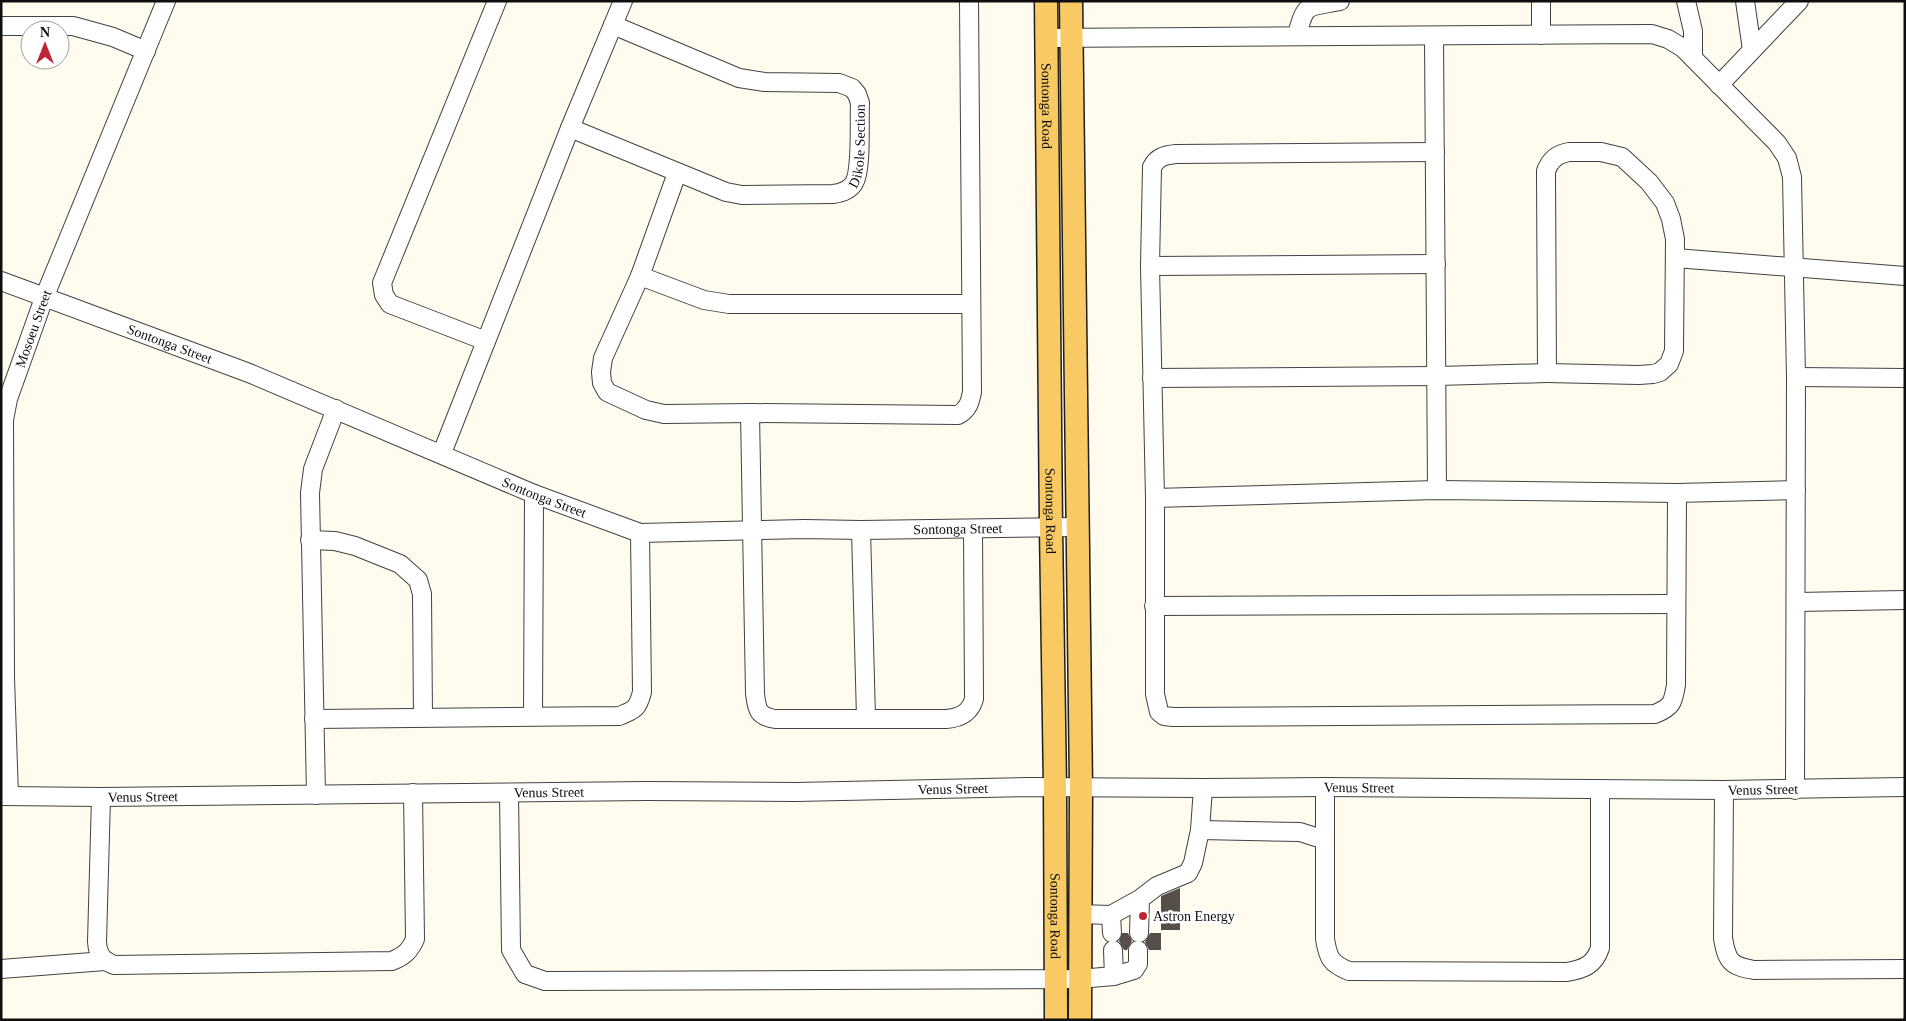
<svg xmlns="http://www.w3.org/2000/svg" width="1906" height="1021" font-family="'Times New Roman',serif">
<rect width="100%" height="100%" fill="#fffbee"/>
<g fill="#564e4a">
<path d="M1180,888V930H1161V896Z"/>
<path d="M1122,933H1128L1132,941L1127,950H1124L1119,941Z"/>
<path d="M1150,933H1161V950H1149L1145,942Z"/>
</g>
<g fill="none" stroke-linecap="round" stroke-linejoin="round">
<g stroke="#414141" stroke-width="20">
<g id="minor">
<path d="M1541,1V35"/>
<path d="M1686,1L1693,31V58"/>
<path d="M1745,1L1752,50"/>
<path d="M1,26H73L113,37L146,51"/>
<path d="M1297,35C1306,1 1307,8 1340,1"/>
<path d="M1434,36L1437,490"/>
<path d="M1046,38L1652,34L1668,39L1683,48L1777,143L1787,158L1792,177L1796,377L1795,790"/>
<path d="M1719,85L1799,1"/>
<path id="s1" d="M570,128L726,192L742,195L833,194C841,193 849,191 854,183C862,170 859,121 860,103L857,94L852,88L839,83L765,82L739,78L613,25"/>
<path d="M1435,152L1176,154C1165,155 1157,157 1152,167L1150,266L1155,498V694L1159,712L1164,716L1173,717L1655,714C1672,707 1673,703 1676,685L1677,493"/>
<path d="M1569,152H1601L1622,157L1649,182L1665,203L1671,219L1675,239L1674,351L1669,364L1660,372L1653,374L1639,375L1547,373L1546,171C1550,160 1557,154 1569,152Z"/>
<path d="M677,173L640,276L603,358L601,372L602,383L607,392L646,410L664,414L750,413L958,415C968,410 970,402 972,392L969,1"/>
<path d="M1675,258L1905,276"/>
<path d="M1150,266L1436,264"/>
<path d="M640,276L704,300L729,304H971"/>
<path id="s2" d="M1,281L249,373L534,494L640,533L804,529L861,530L1077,527"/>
<path d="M486,341L390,304L384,295L382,283L497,1"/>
<path d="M1796,377L1905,378"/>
<path d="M1152,378L1438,376L1547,373"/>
<path d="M750,413L755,694C757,710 758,716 775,719H946C960,718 970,713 974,699L973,529"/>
<path d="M442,453L570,128L623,1"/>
<path d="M1155,498L1437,490L1677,493L1796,490"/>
<path d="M861,530L866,718"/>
<path d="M310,540L335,541L355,546L400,564L418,580L422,594L423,717"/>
<path d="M1797,602L1905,600"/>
<path d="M1154,606L1676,604"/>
<path d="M533,716L534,494"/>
<path d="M314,719L619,716C635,710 638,708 642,692L640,533"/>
<path d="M1325,787V939C1328,958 1331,964 1349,971L1567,972C1583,969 1594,966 1600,948V790"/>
<path d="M1724,790L1723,938C1727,962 1731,966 1754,970L1905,969"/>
<path d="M509,793L511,950L525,974L545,981L1079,979L1114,976L1134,970L1138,964V950"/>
<path d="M316,795L310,493L313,469L336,409"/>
<path id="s3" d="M1,796L101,797L647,791L796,792L1029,787L1203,788L1325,787L1724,790L1905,787"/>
<path id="s4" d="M9,796L5,678L4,420L8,399L44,298L166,1"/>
<path d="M101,797L97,942C98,955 102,960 114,965L392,961C404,956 410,951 415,939L413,793"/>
<path d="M1200,830L1300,832L1325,840"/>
<path d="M1079,914L1111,915L1140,899L1157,886L1188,873L1193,863L1200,830L1203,788"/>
<path d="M1111,915L1112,933"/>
<path d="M1139,933L1140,899"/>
<path d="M1113,950L1114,976"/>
<path d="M1,969L105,961"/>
</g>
</g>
<g stroke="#1f1f1f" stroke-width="25">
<g id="major">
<path id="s5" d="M1046,1L1051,528L1055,787L1056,1020"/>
<path d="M1071,1L1081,787L1080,1020"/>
</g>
</g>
<use href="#minor" stroke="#fff" stroke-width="18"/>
<use href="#major" stroke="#f9ca64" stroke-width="22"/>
</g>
<circle fill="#be2537" stroke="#fff" stroke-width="2" cx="1143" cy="916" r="5"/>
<g text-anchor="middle" stroke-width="5" stroke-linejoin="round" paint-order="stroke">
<g font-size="14" fill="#0e0e0e" stroke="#fff">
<text dy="5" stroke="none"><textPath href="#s5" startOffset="105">Sontonga Road</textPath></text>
<text dy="5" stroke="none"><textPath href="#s1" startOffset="338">Dikole Section</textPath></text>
<text dy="5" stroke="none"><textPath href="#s4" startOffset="472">Mosoeu Street</textPath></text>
<text dy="5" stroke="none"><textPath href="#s2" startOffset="180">Sontonga Street</textPath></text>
<text dy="5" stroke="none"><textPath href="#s2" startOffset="585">Sontonga Street</textPath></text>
<text dy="5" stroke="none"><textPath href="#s5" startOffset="510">Sontonga Road</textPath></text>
<text dy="5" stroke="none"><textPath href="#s2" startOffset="1005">Sontonga Street</textPath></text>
<text dy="5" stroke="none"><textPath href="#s3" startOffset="1358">Venus Street</textPath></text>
<text dy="5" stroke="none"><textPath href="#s3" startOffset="952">Venus Street</textPath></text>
<text dy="5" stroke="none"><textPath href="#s3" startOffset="1762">Venus Street</textPath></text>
<text dy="5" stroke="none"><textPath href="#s3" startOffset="548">Venus Street</textPath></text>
<text dy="5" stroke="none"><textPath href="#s3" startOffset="142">Venus Street</textPath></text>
<text dy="5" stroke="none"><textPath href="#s5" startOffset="915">Sontonga Road</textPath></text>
</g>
<g font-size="14" fill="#0e0e0e" stroke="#fff" text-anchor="start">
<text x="1153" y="921">Astron Energy</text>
</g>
</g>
<rect width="1906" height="1021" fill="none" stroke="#0e0e0e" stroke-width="5"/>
<g transform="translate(45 45)"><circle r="24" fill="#ffffff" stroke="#9f9f9f"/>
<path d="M0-4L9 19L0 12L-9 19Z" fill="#be2537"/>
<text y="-8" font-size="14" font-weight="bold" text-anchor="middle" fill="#0e0e0e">N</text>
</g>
</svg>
